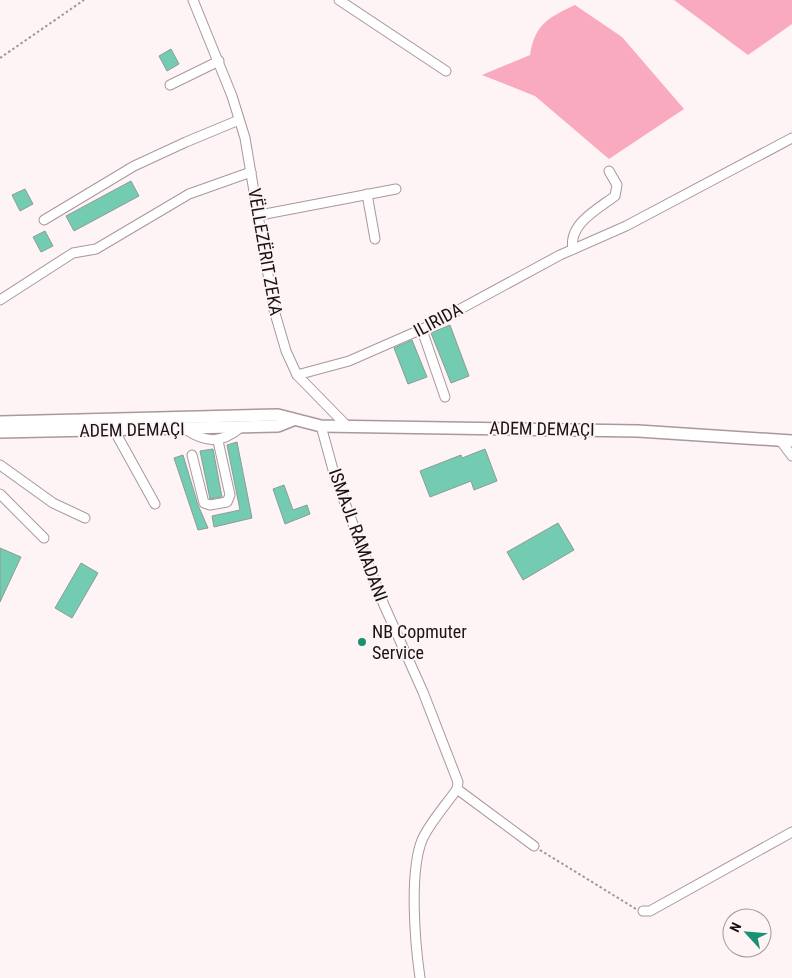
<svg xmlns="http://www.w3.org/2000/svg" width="792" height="978" font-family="'Roboto Condensed',sans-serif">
<rect width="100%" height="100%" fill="#fef3f5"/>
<g fill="#f9aabf">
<path d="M674,0H792V24L748,55Z"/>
<path d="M575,5L622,37L684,109L609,159L535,96L482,75L530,55C535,24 548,18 575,5Z"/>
</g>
<g fill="#73ccb1" stroke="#8c9c96">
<path d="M171,49L179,64L167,71L159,56Z"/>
<path d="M131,181L139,196L74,231L66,216Z"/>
<path d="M25,189L33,204L20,211L12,195Z"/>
<path d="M45,231L53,246L41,252L33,237Z"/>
<path d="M450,325L469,376L451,383L431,333Z"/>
<path d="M412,340L427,377L408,384L394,348Z"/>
<path d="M237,442L252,518L214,527L212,516L240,510L227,445Z"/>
<path d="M213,449L222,497L210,499L200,451Z"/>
<path d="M485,449L497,481L474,490L471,481L430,497L420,471L461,455L462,458Z"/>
<path d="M183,455L198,505L208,528L198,530L174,458Z"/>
<path d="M284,485L293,510L307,505L310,514L285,524L273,489Z"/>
<path d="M558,523L574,550L523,580L507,552Z"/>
<path d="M0,548L21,557L0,602Z"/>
<path d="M81,563L98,573L72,618L55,608Z"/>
</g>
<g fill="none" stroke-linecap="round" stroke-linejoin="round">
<g stroke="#a9989c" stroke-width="11">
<g id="minor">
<path d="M193,0L232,96L245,138L274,310L286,351L297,375L346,425"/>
<path d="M339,0L446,71"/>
<path d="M170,85L219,61"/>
<path d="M367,194L375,239"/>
<path d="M260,215L396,189"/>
<path d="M44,220L134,166L186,142L239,120"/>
<path d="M573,249C568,224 598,209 615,196L617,185L609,171"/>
<path d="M0,300L73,253L96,249L189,194L251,172"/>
<path d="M422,330L445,397"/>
<path d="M297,375L349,361L429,326L560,255L626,226L792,138"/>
<path d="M321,426L335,477L384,605L423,692L458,782L457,789C446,805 430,822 422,840C409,873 415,943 420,978"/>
<path d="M185,429C206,443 221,444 241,427"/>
<path d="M114,430L155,504"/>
<path d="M780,440L792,456"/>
<path d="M192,455L204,503L210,505L227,502L230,495L218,441"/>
<path d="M0,465L53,503L85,518"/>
<path d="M0,494L44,538"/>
<path d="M457,789L534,846"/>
<path d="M643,911H650L792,832"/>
</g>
</g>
<g stroke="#a9989c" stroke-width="14">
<g id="major">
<path d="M0,422L278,415L321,426L638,431L792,441"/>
<path d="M0,432L278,426L293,420"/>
</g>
</g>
<g stroke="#a09799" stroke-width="2" stroke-dasharray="2.5 2.5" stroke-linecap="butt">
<path d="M0,58L84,0"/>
<path d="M540,850L636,909"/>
</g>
<use href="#minor" stroke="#fff" stroke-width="9"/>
<use href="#major" stroke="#fff" stroke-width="11"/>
</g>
<circle fill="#1a9174" stroke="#fef3f5" stroke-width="2" cx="362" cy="642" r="5"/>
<g text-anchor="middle" stroke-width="4" stroke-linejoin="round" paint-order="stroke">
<g font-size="18" fill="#191314" stroke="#fef3f5">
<text transform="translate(265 252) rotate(80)" y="6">VËLLEZËRIT ZEKA</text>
<text transform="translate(438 320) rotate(-28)" y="6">ILIRIDA</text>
<text transform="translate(542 429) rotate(1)" y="6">ADEM DEMAÇI</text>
<text transform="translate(132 430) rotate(-1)" y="6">ADEM DEMAÇI</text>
<text transform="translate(358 535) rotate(70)" y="6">ISMAJL RAMADANI</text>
</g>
<g font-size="18" fill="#191314" stroke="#fef3f5" text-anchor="start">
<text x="372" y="638">NB Copmuter<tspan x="372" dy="21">Service</tspan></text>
</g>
</g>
<g transform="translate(747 933) rotate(296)"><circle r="24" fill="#fef3f5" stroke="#a2999b"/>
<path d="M0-4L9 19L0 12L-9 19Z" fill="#1a9174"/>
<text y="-8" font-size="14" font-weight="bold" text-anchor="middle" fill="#191314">N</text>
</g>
</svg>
